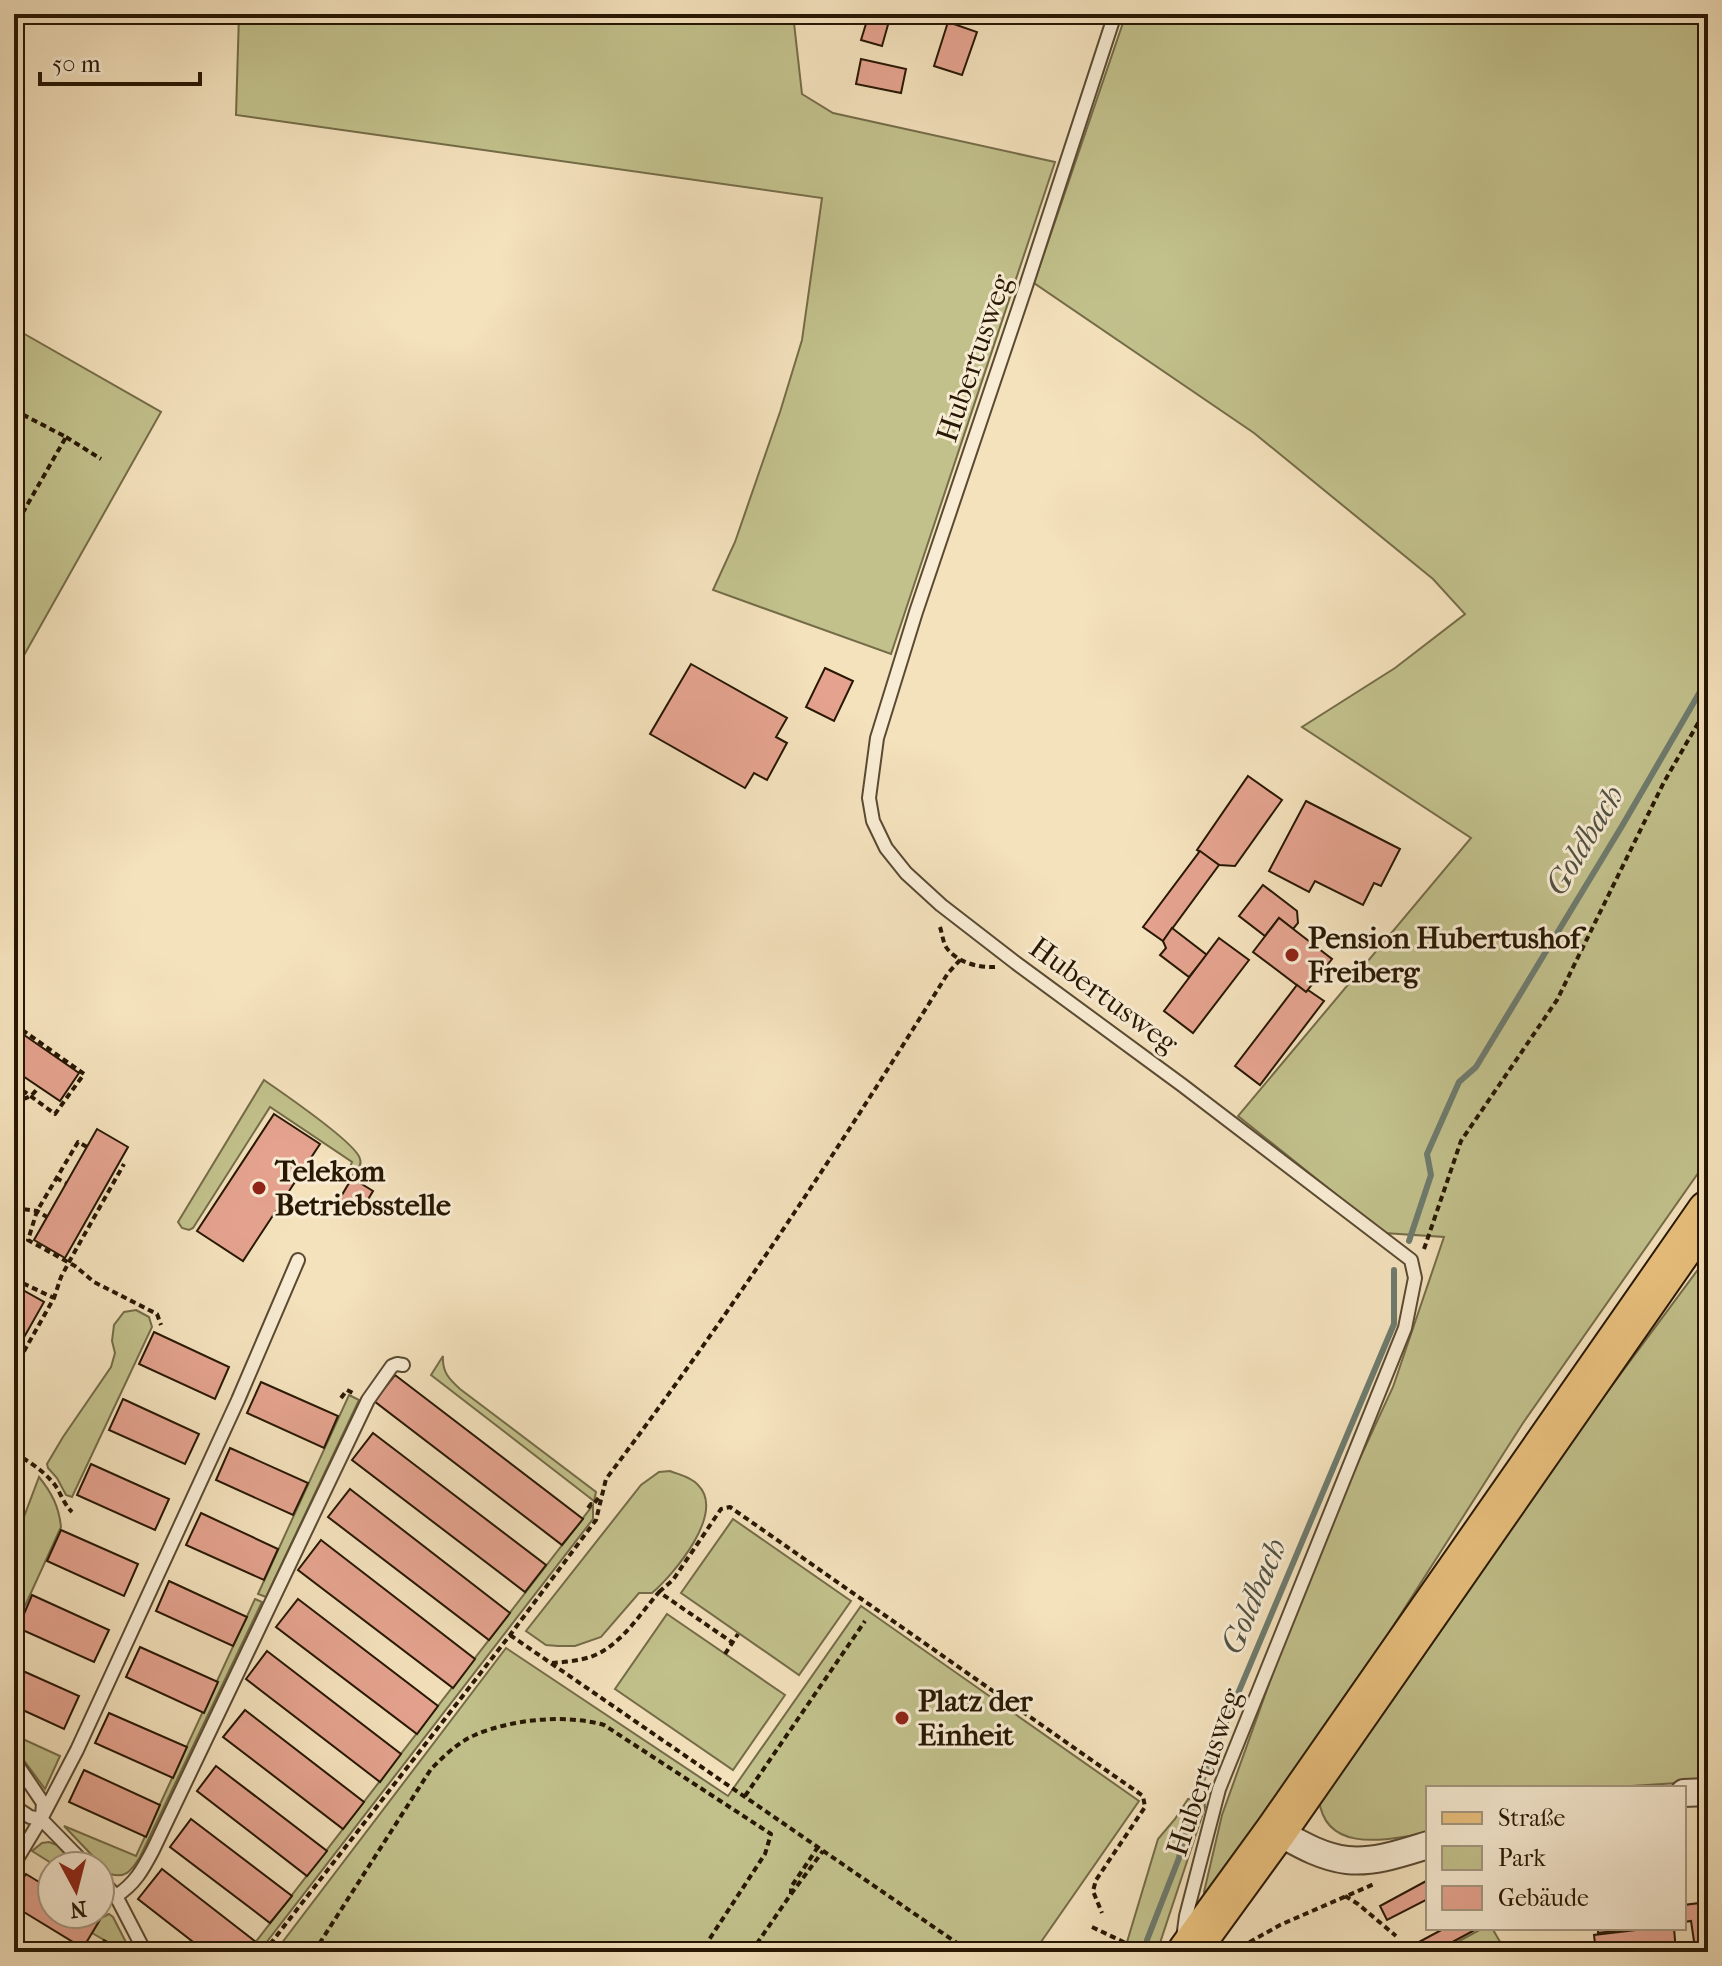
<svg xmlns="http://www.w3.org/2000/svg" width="1722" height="1966" font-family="'IM FELL French Canon',serif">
<rect width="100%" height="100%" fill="#f4e2bd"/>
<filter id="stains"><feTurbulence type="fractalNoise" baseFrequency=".0025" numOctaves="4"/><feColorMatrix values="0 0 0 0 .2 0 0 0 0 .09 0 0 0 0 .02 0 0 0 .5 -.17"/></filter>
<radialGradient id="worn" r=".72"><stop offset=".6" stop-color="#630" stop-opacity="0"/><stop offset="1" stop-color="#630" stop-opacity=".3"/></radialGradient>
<g fill="#c2c18c" stroke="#746c48" stroke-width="2">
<path d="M239,14H793L802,94L833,113L1055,162L891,654L713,590L735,542L780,412L802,340L822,198L236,115Z"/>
<path d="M1126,14H1708V1159L1523,1423L1312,1753L1206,1899L1204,1892L1222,1815L1316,1553L1393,1387L1444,1237L1384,1233L1238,1116L1471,838L1302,727L1395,668L1465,614L1433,579L1254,433L1034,283Z"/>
<path d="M14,328L161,412L14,673Z"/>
<path d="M264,1080C281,1092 357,1143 360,1159C362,1165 358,1170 355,1176L348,1173L352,1162L270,1107L193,1228L189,1230L182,1228L178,1222Z"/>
<path d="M1708,1256V1781L1601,1788H1428V1833C1389,1839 1326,1855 1319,1800L1501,1535Z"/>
<path d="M136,1310L149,1317L152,1327L72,1497L66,1495L57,1478L48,1468L47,1464L63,1437L111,1367L115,1353L112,1341L114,1325L124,1312Z"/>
<path d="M443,1356C442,1372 449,1379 460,1389L596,1492L594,1501L431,1375Z"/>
<path d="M349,1395L359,1400L266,1597L258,1594Z"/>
<path d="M670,1471C680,1475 691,1477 698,1485C726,1513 674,1574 652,1593H639L601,1637L575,1646H558L546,1645L526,1631L641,1485L659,1472Z"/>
<path d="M39,1477C52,1493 59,1507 61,1527L14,1630V1557L20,1545L19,1530Z"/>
<path d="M593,1505V1519L259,1952H248Z"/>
<path d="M733,1519L851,1601L799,1675L681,1593Z"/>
<path d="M255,1599L262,1602L140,1857C132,1869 127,1879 110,1874L64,1826L136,1856Z"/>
<path d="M861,1606L1139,1801L1034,1952H275L506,1648L728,1796Z"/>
<path d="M667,1614L785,1695L733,1770L615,1689Z"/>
<path d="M14,1735L60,1756L45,1789L14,1747Z"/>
<path d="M1204,1798L1205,1807L1157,1952H1124L1158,1839L1175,1819L1188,1799Z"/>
<path d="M49,1842L57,1845L76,1866H56L32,1851L42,1843Z"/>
<path d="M109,1914L113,1917L131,1952H125L92,1933L101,1918Z"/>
<path d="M1483,1928H1492L1506,1952H1439Z"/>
</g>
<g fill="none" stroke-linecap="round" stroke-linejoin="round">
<g stroke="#6e7b6e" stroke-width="6">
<path d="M1409,1241L1431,1175L1427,1154L1459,1082L1476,1067L1622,826L1708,678"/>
<path d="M1147,1940L1179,1858L1188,1816L1220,1736L1394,1324V1270"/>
</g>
</g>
<g fill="#e5a38f" stroke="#271703" stroke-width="2">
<path d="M869,14H891L882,46L861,40Z"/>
<path d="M948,22L977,32L962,75L934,66Z"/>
<path d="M861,59L906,69L901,93L856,84Z"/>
<path d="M691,664L787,718L776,737L787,743L767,780L754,773L745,788L650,734Z"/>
<path d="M825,668L853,681L834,721L806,707Z"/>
<path d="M1248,776L1282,800L1235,866L1219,865L1197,850Z"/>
<path d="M1306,801L1400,849L1381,886L1374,883L1363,905L1315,881L1309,892L1269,871Z"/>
<path d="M1200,851L1219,865L1163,941L1143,927Z"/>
<path d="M1263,885L1297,911L1298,923L1293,929L1279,918L1265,936L1239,916Z"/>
<path d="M1279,918L1332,959L1306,992L1253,952Z"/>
<path d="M1172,928L1207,955L1189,977L1160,955L1166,948L1163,941Z"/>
<path d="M1219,938L1249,960L1193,1033L1164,1011Z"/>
<path d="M1297,985L1306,992L1308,990L1324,1001L1260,1085L1235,1066Z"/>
<path d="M14,1028L79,1073L60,1101L14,1070Z"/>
<path d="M274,1114L320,1144L243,1261L197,1231Z"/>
<path d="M97,1129L128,1147L65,1258L34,1240Z"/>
<path d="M352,1178L373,1191L360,1213L339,1200Z"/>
<path d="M14,1285L44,1302L14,1355Z"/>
<path d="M154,1332L229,1367L215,1399L139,1364Z"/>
<path d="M395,1375L583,1519L562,1545L374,1401Z"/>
<path d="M261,1382L338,1416L324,1448L247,1413Z"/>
<path d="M123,1399L199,1434L185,1464L109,1430Z"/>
<path d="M373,1433L546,1565L525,1592L352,1460Z"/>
<path d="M230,1448L308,1483L293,1515L216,1480Z"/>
<path d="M91,1464L169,1499L155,1530L77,1495Z"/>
<path d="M350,1489L510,1613L489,1640L328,1517Z"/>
<path d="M201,1513L278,1549L264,1580L186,1545Z"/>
<path d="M61,1530L138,1564L124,1596L47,1561Z"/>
<path d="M321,1540L475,1659L453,1688L298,1570Z"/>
<path d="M169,1581L247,1617L233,1646L156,1611Z"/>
<path d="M32,1595L109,1630L94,1662L18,1628Z"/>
<path d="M298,1599L438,1706L417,1734L276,1627Z"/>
<path d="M140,1647L218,1682L204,1713L126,1677Z"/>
<path d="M267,1651L401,1754L380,1782L246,1679Z"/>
<path d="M14,1667L79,1696L64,1729L14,1706Z"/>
<path d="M245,1710L364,1802L343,1829L223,1737Z"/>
<path d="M109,1713L187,1747L173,1778L95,1743Z"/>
<path d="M216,1766L327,1851L307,1876L197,1791Z"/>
<path d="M84,1770L160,1805L146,1837L69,1802Z"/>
<path d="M191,1819L292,1896L270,1923L170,1847Z"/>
<path d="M162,1869L256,1942L248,1952H206L138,1899Z"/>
<path d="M26,1874L52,1890V1914H93L101,1918L83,1948L14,1906V1893Z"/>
<path d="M1428,1880V1899L1387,1920L1380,1906Z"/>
<path d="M1708,1902V1947L1695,1948L1691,1921L1684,1922V1905Z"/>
<path d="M1445,1928H1472L1473,1931L1434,1952H1405L1404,1950Z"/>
<path d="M1598,1928H1639L1598,1933Z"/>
<path d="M1653,1928H1674L1676,1952H1596L1594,1935Z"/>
<path d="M104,1940L125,1952H97Z"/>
</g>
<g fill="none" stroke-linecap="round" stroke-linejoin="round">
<g stroke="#5a4a32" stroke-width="16">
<g id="lane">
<path d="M1115,14L1026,286L916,612L877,738L869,798L873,821L886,848L906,873L941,905L1016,963L1182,1085L1411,1260L1415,1278L1405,1328L1219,1789L1186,1916L1183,1938"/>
<path d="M14,1760L43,1803L42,1816"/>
<path d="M14,1803L18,1809L30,1817L41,1819L87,1866"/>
<path d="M14,1864L41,1819L77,1750L238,1400L298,1260"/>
<path d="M100,1879L116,1896L145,1952"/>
<path d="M116,1896C135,1884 143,1869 153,1850L368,1400L392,1366L397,1364L403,1365"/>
</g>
</g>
<g stroke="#5a4a32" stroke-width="30">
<g id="street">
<path d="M1684,1793L1708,1792"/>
<path d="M1276,1831C1298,1843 1321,1857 1347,1860C1374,1863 1402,1853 1428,1845"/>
</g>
</g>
<g stroke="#271703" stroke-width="44">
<path id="primary" d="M1188,1952L1276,1831L1708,1211"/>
</g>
<g stroke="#271703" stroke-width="4" stroke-dasharray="6 4" stroke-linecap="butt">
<path d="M14,410L66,437L14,528"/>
<path d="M66,437L101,459"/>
<path d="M940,927C942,933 943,942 946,947C956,962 978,968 995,967"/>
<path d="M14,1024L84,1074L55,1114L14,1084"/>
<path d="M14,1103L31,1096L39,1087"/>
<path d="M87,1147L78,1142L37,1211L28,1240L75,1266L94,1282L157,1314L161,1325"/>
<path d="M56,1178L66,1183"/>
<path d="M14,1208L37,1211L47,1217"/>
<path d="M1424,1249L1461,1141L1557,1000L1664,782L1708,706"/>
<path d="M14,1279L54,1298"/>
<path d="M14,1369L54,1298L61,1277L69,1262L124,1164"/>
<path d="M341,1398L347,1390L353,1393"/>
<path d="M14,1453C30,1462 44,1471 55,1485C61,1494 64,1504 72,1512"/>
<path d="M588,1508L591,1504L593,1505L600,1496"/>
<path d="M659,1592L673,1580L721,1509L730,1507L1143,1796L1145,1807L1096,1880L1093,1891L1102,1913"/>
<path d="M510,1635L970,1952"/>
<path d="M725,1654L738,1634"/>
<path d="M552,1663C564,1662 578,1661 590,1657C620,1647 639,1615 659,1592L733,1643"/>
<path d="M745,1796L865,1621"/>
<path d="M791,1894L823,1851"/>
<path d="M1345,1896L1358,1904L1396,1936"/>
<path d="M1092,1927L1132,1946L1161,1951"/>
<path d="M264,1952L510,1635L596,1520L606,1479C728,1317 841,1146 948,973L961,959"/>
<path d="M314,1952L431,1769C444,1756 458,1742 475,1735C512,1719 566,1714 604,1725L771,1834L765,1854L701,1952"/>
<path d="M751,1952L791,1894V1887L818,1847"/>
<path d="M1232,1952L1280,1925L1374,1884"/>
</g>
<use href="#lane" stroke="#f8ecd4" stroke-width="12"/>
<use href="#street" stroke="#f8ecd4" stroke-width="26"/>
<use href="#primary" stroke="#eac17e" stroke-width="40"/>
</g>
<g fill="#8f2418" stroke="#f8ecd4" stroke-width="3">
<circle cx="1292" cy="955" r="8"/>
<circle cx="259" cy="1188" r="8"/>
<circle cx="902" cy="1718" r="8"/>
</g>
<g text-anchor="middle" stroke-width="6" stroke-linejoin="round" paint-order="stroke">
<g font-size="30" fill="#271703" stroke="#f8ecd4">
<text transform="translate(974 358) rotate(-71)" y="10">Hubertusweg</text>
<text transform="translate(1104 995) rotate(36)" y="10">Hubertusweg</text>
<text transform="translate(1204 1772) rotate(-71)" y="10">Hubertusweg</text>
</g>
<g font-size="30" font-weight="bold" fill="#271703" stroke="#f8ecd4" text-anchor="start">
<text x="1308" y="948">Pension Hubertushof<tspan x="1308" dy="34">Freiberg</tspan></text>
<text x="275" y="1181">Telekom<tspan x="275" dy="34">Betriebsstelle</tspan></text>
<text x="918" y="1711">Platz der<tspan x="918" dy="34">Einheit</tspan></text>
</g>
<g font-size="32" font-style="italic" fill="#505142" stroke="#f8ecd4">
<text transform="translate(1584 840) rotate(-59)" y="11">Goldbach</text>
<text transform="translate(1253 1596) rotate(-67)" y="11">Goldbach</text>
</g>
</g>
<rect width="1722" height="1966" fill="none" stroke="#f4e2bd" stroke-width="48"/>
<rect x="16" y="16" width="1690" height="1934" fill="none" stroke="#271703" stroke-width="4"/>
<rect x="24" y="24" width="1674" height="1918" fill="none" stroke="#271703" stroke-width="2"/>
<rect x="1426" y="1786" width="260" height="144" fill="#f8ecd4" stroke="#a49780" stroke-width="2"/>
<rect x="1442" y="1812" width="40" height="12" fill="#eac17e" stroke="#a49780" stroke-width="2"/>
<text x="1498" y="1826" font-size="24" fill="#271703">Straße</text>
<rect x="1442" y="1846" width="40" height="24" fill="#c2c18c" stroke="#a49780" stroke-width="2"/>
<text x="1498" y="1866" font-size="24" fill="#271703">Park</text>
<rect x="1442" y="1886" width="40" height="24" fill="#e5a38f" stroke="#a49780" stroke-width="2"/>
<text x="1498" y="1906" font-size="24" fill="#271703">Gebäude</text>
<g transform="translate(76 1890) rotate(173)"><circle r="38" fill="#f8ecd4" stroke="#a49780" stroke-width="2"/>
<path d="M0-6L14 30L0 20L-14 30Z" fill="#8f2418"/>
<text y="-12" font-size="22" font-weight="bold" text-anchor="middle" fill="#271703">N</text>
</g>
<path d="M40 72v12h160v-12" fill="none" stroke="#271703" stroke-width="4"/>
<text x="52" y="72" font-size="24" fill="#271703" stroke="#f8ecd4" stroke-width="6" paint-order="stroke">50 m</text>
<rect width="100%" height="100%" filter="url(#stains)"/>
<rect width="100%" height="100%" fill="url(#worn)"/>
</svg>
